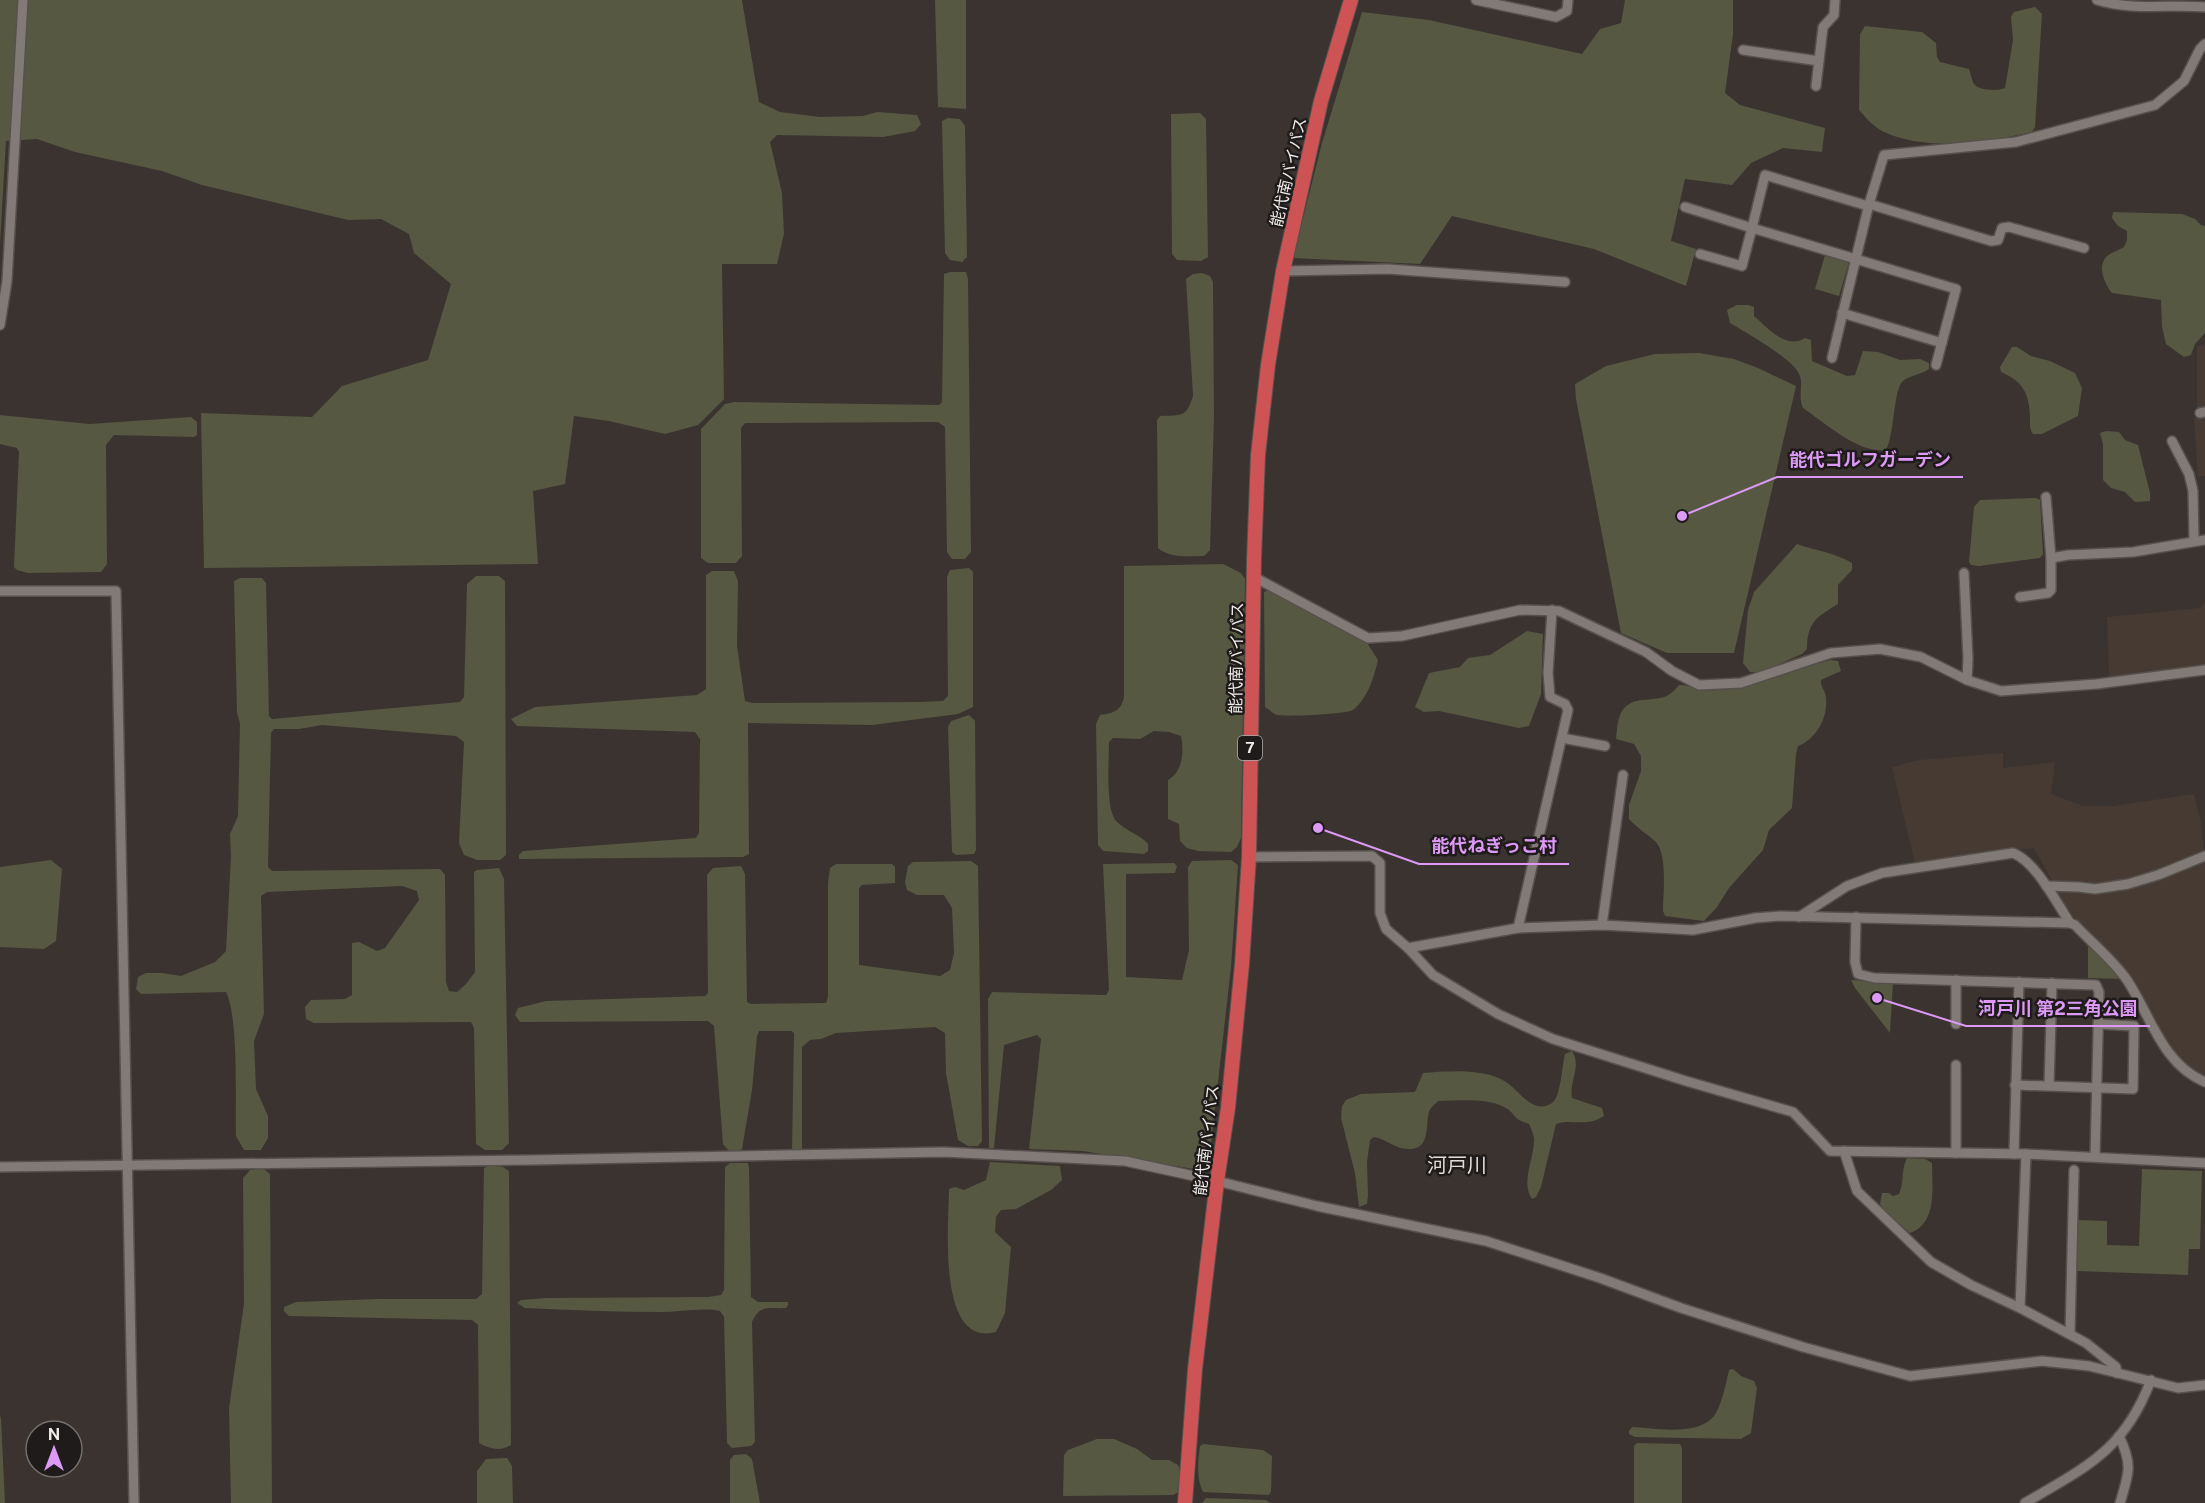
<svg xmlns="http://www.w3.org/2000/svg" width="2205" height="1503" font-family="'Public Sans','Noto Sans JP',sans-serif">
<rect width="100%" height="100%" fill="#3a3330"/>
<g fill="#473a33">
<path d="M2205,344V410L2197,411V347Z"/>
<path d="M2205,414V476L2198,477L2194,418Z"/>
<path d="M2205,602V667L2109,680L2107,617L2200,608Z"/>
<path d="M2003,753V768L2055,762L2051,794L2083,806H2113L2194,794L2201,823L2204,852L2137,879L2095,887L2089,882L2054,885L2034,848L1915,864L1892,767L1919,760Z"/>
<path d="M2205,859V1078L2188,1069L2174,1055L2150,1014L2057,895V892L2113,889L2147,884Z"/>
</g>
<g fill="#565842">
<path d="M0,0H742L759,102L780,112L820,117L863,116L877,112L917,115L921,124L915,131L883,137L777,135L770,142L782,193L784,234L777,264H722L724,399L698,425L665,434L609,421L574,416L565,484L533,491L538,564L204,568L201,413L312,417L342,386L428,360L451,284L414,253L409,234L381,219L348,220L202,185L162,171L75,152L37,139L6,141L0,244Z"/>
<path d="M935,0H966V109L938,107Z"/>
<path d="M1625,0H1733V34L1725,93L1740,105L1825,128L1822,152L1783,148L1751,163L1732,185L1685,179L1671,241L1696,249L1686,286L1594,249L1452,216L1420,264L1293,258L1322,143L1362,12L1429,20L1582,54L1600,29L1621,23Z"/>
<path d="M2035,7L2042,14L2035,127L2032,132C1987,142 1927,152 1884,132C1874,127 1866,118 1859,110L1860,34L1865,26L1922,32L1936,43L1937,57L1940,62L1969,69C1971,74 1972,81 1974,84C1979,91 1999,91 2005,88L2013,40L2011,17L2014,12Z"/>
<path d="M1200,113L1206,119L1208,257L1201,261L1177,260L1172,254L1171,114Z"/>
<path d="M948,118L960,119L965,126L967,257L962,262L950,260L945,253L942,121Z"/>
<path d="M2113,212L2182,214L2195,219L2201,225L2205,226V333L2195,344L2191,355L2184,357L2166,344L2162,327L2161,300L2112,293C2105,284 2097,268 2106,257C2110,253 2119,250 2124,247L2127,240V231L2118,226L2112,218Z"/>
<path d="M1825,255L1849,262L1839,296L1815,289Z"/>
<path d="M950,272H966L968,279L971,552L965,559H952L947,552L945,427L938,422L745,423L741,428L742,556L736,563H708L701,558V429L725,404L734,402L939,405L942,402L944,274Z"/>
<path d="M1202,273L1210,276L1213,282L1214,417L1210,550L1204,556C1189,556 1171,559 1158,548L1157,420L1160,416C1182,415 1186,418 1193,396L1186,279L1193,274Z"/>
<path d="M1737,305H1748L1754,307V316C1768,328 1786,350 1805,338L1811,340L1812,361L1847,376L1855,375L1863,351L1878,352L1900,360L1920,359L1929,363V369C1921,375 1910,375 1903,381C1893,390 1895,433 1886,450C1859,454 1825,423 1803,408C1797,396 1805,383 1798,372C1791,358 1745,332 1730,323L1727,310Z"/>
<path d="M2012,347H2017L2031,356L2050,361L2075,373L2082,388L2078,416L2042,434H2033C2029,428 2030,423 2030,416C2029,392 2022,381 2001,372L2000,367Z"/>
<path d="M1699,353L1734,359L1758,368L1796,386L1734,653H1667L1621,633L1576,399L1575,384L1606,366L1655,354Z"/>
<path d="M0,415L90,424L191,417L197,422V435L194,437L114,435L106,445L107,564L101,572L28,573L17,570L14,567L19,452L17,448L0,444Z"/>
<path d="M2106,431L2119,432L2125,440L2138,445L2150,493V501L2135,502L2125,492L2111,488L2103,480V444L2100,433Z"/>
<path d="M2036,498L2040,500L2043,554L2040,558L1979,566L1971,565L1969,562L1974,507L1980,500Z"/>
<path d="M1797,544C1817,551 1833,552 1852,563V570L1838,585V604C1817,617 1807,622 1807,649L1802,654L1761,672H1750L1743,663L1748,610L1754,592Z"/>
<path d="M1223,564L1241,573L1245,579L1241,838L1237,847L1231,852L1198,851L1187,848L1180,841L1179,824L1168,819V780C1183,771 1184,753 1181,736L1169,732L1154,731L1140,739L1113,738L1109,742C1109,760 1105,811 1117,822C1126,831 1139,834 1148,844V851L1144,854L1103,851L1098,845L1096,724L1100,715C1114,713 1121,711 1124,697V566Z"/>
<path d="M969,568L973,572V707L958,714L872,725L748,723L749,854L743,857L519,859V855L523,851L696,838L699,833L700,739L695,732L517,726L511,719L535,707L697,695L706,689V575L712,571H734L738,581L737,646L745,701L753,703L918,702L943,701L948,696L947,577L950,570Z"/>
<path d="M476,576H499L505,581L506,855L500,860H477L464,855L459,843L464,742L456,736L322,725L299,729H274L271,733L268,867L272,871L440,869L445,875L446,982L449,991L457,992L466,984L475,972L474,872L477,870L499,868L504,879L509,1143L502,1150H485L476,1144L474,1028L471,1022L314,1023L306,1019L305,1007L311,1000L345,999L352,995V943L359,942L377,951L385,948L419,900L417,891L402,886L267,892L261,896L264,1014L254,1041L256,1089L268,1116V1138L261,1150H244L236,1136C235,1103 239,1018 226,992L141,994L136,989L138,977L146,973H162L181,976L215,962L226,951L231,856L230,834L238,816L240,723L237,713L234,581L240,578H262L266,583L269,716L272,719L460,702L464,697L467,584Z"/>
<path d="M1269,590L1367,643L1378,660C1374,677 1368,698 1353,710C1346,714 1287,717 1277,715C1273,714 1269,709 1265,707L1264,592Z"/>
<path d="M1527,631L1543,634L1541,694L1529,726L1519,728L1439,711L1424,712L1415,707L1429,673L1460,667L1468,658L1490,655Z"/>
<path d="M1831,660L1838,661L1841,671L1821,680C1820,687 1826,691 1826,698C1828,718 1816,739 1798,746L1796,754L1792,808L1769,830L1763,850L1729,888L1717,907L1704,921L1665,916L1663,911C1663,894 1668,853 1655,841C1646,833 1637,828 1629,819V805L1641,771V756L1634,744L1616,739C1617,732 1617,722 1620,715C1628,697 1644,701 1660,698C1668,697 1674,691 1679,685C1687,685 1690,687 1697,689C1704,691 1714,690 1721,690C1759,687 1794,669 1831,660Z"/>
<path d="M969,715L975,721L976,850L974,854L956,855L952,852L948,727L951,721Z"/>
<path d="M51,860L62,869L56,941L44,949L0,947V867Z"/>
<path d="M1231,860L1238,865L1231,967L1209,1162L1201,1169H1194L1083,1151L1029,1149L1041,1039L1037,1035L1004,1045L994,1148H989L988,999L992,992L1106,995L1109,990L1103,864L1174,863L1177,866L1175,873L1126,874V977L1182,980L1189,950L1188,867L1192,861Z"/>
<path d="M971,861L978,866L982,1141L978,1146H968L958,1140L946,1073L945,1033L935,1027L836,1033L821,1039L810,1040L802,1047V1150L797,1153L792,1150L794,1033L791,1031H759L757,1036L752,1090L742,1149L738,1151H729L723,1144L714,1026L708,1021L520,1022L515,1015L518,1008L546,1001L705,996L708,993L707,875L713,868L741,866L745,874L747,1002L751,1004L826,1003L828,997V883L830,868L836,864H892L895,867V883L862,885L859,888V965L940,976L950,970L954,953L952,908L944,895H917L907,890L905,882L908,866L913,862Z"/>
<path d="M2088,941L2123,979L2088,978Z"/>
<path d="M1851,980L1893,982L1890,1033L1855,988Z"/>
<path d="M1572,1051C1582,1066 1569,1081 1572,1098L1602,1108L1604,1116C1585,1128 1572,1118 1556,1124L1541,1187L1536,1197L1532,1199C1520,1182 1535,1157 1534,1138C1533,1133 1531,1128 1529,1124C1512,1119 1517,1115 1506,1108C1486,1097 1460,1101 1438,1101C1435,1104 1430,1108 1429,1112C1425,1126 1431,1149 1409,1149C1394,1149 1387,1139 1374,1137L1370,1140L1367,1162L1368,1196L1367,1204L1359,1207L1355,1173L1341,1118L1342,1106L1346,1100L1361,1094L1415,1092L1423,1073C1447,1071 1485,1068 1506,1082C1519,1090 1533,1116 1552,1103C1561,1097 1562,1065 1565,1054Z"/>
<path d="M1907,1158L1925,1159L1932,1163C1932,1185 1938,1224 1910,1233L1885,1212L1880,1204L1882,1193H1889L1893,1196L1899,1194C1905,1180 1900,1173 1907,1158Z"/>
<path d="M990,1162L1060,1166L1062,1180L1051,1190L1016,1209L1001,1210L996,1217L995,1232L1011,1247L1005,1313L996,1332C936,1348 949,1222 949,1189L955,1187L964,1190L986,1180Z"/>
<path d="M730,1163H748L749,1168L751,1297L758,1302H788V1305L786,1308C769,1309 760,1304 752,1322L755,1442L751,1446L732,1448L727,1443L724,1317L720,1311C701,1307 680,1312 660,1312C615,1312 570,1310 525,1308L517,1303L521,1300L546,1298L708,1297L721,1295L724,1290L725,1167Z"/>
<path d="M490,1165L503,1167L509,1171L511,1445C500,1452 490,1449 479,1443L478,1325L472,1320L289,1316L284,1311V1307L296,1302L379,1299H476L482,1294L484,1168Z"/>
<path d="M264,1169L270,1174L272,1503H231L229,1408L244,1304L243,1178L250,1170Z"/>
<path d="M2142,1169L2202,1171L2200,1249H2189L2188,1275L2077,1271L2078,1220L2107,1221V1245L2139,1246Z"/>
<path d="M1733,1369L1741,1376L1754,1381L1757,1388L1751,1433L1741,1439L1635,1437L1629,1434V1431L1632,1427C1656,1428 1704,1438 1717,1411C1723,1399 1726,1383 1729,1370Z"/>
<path d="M0,1415L1,1419L5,1503H0Z"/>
<path d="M1097,1439H1114L1137,1449L1152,1460H1169L1178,1465L1182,1477L1181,1491L1173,1495L1063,1496L1064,1455L1068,1450Z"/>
<path d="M1637,1443L1680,1444L1682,1448V1503H1634V1446Z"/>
<path d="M1203,1444L1263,1450L1272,1456L1271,1492L1269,1495L1203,1492C1196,1479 1198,1460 1200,1446Z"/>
<path d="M746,1454L752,1459L760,1503H730V1460L734,1455Z"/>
<path d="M507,1458L512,1466L513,1503H477V1471L486,1459Z"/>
<path d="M1206,1498L1266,1500L1270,1503H1202Z"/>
</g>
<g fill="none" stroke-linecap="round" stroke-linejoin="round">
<g stroke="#57514e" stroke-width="12">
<g id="minor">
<path d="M1476,0L1556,17L1567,11L1568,0"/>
<path d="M2097,0C2132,11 2169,4 2205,7"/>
<path d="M1743,50L1819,61"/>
<path d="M1816,86L1823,27L1834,15L1835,0"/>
<path d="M1869,204L1991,241L1998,240L2002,228L2009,227L2084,248"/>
<path d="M1685,207L1752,228L1765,175L1868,206"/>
<path d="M1700,254L1742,266L1752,228L1956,289L1936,365"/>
<path d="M1283,271L1388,269L1565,282"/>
<path d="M1842,313L1942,343"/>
<path d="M0,325L7,281L23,0"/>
<path d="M1832,358L1869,204L1884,155L2016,142L2155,105L2184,81L2200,49L2205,44"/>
<path d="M2200,413L2205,412"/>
<path d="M2172,441L2189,474L2193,491L2194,541"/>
<path d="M2046,497L2051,558L2068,555L2133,552L2205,540"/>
<path d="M1964,573L1968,659L1967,680"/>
<path d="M1254,577L1368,638L1402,636L1520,610L1559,611L1646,652L1672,671L1699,685L1741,683L1831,653L1880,649L1921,657L1967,680L2001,691L2097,684L2205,670"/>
<path d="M0,591H116L134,1503"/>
<path d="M2020,597L2048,593L2051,590V558"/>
<path d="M1562,738L1605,746"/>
<path d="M1249,857L1372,856L1380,863V913L1386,929L1408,948L1433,975L1498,1014L1553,1039L1686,1081L1793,1112L1830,1151L2026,1154L2205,1163"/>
<path d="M2046,886L2079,887L2095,889L2128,884L2158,875L2205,856"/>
<path d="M1799,917L1847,886L1882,873L2013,853C2036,862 2056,902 2070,923L2075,925C2092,943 2113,960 2127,980C2151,1016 2162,1064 2205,1082"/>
<path d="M1856,917L1855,962L1858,974L1874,978L2096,985L2099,992L2095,1157"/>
<path d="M1602,925L1623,775"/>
<path d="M1518,928L1568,710L1565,704L1550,697L1548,673L1552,610"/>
<path d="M1408,948L1518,928L1602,925L1693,930L1755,918L1781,916L2070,923"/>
<path d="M1956,1024V980"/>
<path d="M2015,1085L2133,1089L2134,1026L2098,1024"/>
<path d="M2049,1086L2052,983"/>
<path d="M1844,1151L1857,1191L1931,1262L1971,1285L2020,1308L2086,1343L2116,1367L2117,1373"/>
<path d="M1956,1153V1065"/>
<path d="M2014,1154L2019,982"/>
<path d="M0,1167L530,1160L943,1152L1125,1161L1217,1181L1317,1206L1486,1241L1600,1278L1681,1308L1803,1347L1910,1376L2042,1361L2089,1366L2178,1388L2205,1385"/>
<path d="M2020,1308L2026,1154"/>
<path d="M2070,1334L2074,1170"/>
<path d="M2119,1436C2133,1465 2129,1473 2120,1503"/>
<path d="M2025,1503C2086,1467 2124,1451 2151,1380"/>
</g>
</g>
<g stroke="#57514e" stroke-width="16">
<path id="highway" d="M1185,1503L1195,1369L1217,1181L1228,1108L1242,964L1249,857L1254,560L1258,455L1268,365L1283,271L1321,101L1351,0"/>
</g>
<use href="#minor" stroke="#817a76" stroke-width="9"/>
<use href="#highway" stroke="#ce5355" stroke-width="14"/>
</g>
<g text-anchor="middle" stroke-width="5" stroke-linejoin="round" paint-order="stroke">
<rect fill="#1e1b1a" stroke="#b1adab" stroke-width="1.5" x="1238" y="736" width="24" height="24" rx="4.5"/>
<g font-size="15" font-weight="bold" fill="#f0ece9">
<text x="1250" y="753">7</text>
</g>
<g font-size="16" fill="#f0ece9" stroke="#1e1b1a">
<text transform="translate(1288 172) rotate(-77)" y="6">能代南バイパス</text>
<text transform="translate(1236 658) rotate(-89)" y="6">能代南バイパス</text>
<text transform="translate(1206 1140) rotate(-83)" y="6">能代南バイパス</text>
</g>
<g font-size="20" fill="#e2dad6" stroke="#1e1b1a">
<text x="1457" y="1172">河戸川</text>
</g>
</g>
<path fill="none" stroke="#dc99f5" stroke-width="2" d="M1682 516L1777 477H1963M1318 828L1419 864H1569M1877 998L1966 1026H2150"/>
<g fill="#dc99f5" stroke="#1e1b1a" stroke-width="2">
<circle cx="1682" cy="516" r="6"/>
<circle cx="1318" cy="828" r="6"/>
<circle cx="1877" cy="998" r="6"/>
</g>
<g font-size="18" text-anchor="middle" font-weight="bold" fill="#dc99f5" stroke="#1e1b1a" stroke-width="5" stroke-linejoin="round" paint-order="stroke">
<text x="1870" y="466">能代ゴルフガーデン</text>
<text x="1494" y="852">能代ねぎっこ村</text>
<text x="2058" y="1015">河戸川 第2三角公園</text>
</g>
<g transform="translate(54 1449)"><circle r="28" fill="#1e1b1a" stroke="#726f6d" stroke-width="1.5"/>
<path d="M0-4.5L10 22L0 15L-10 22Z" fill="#dc99f5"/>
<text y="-9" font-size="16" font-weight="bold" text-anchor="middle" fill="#f0ece9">N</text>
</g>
</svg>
